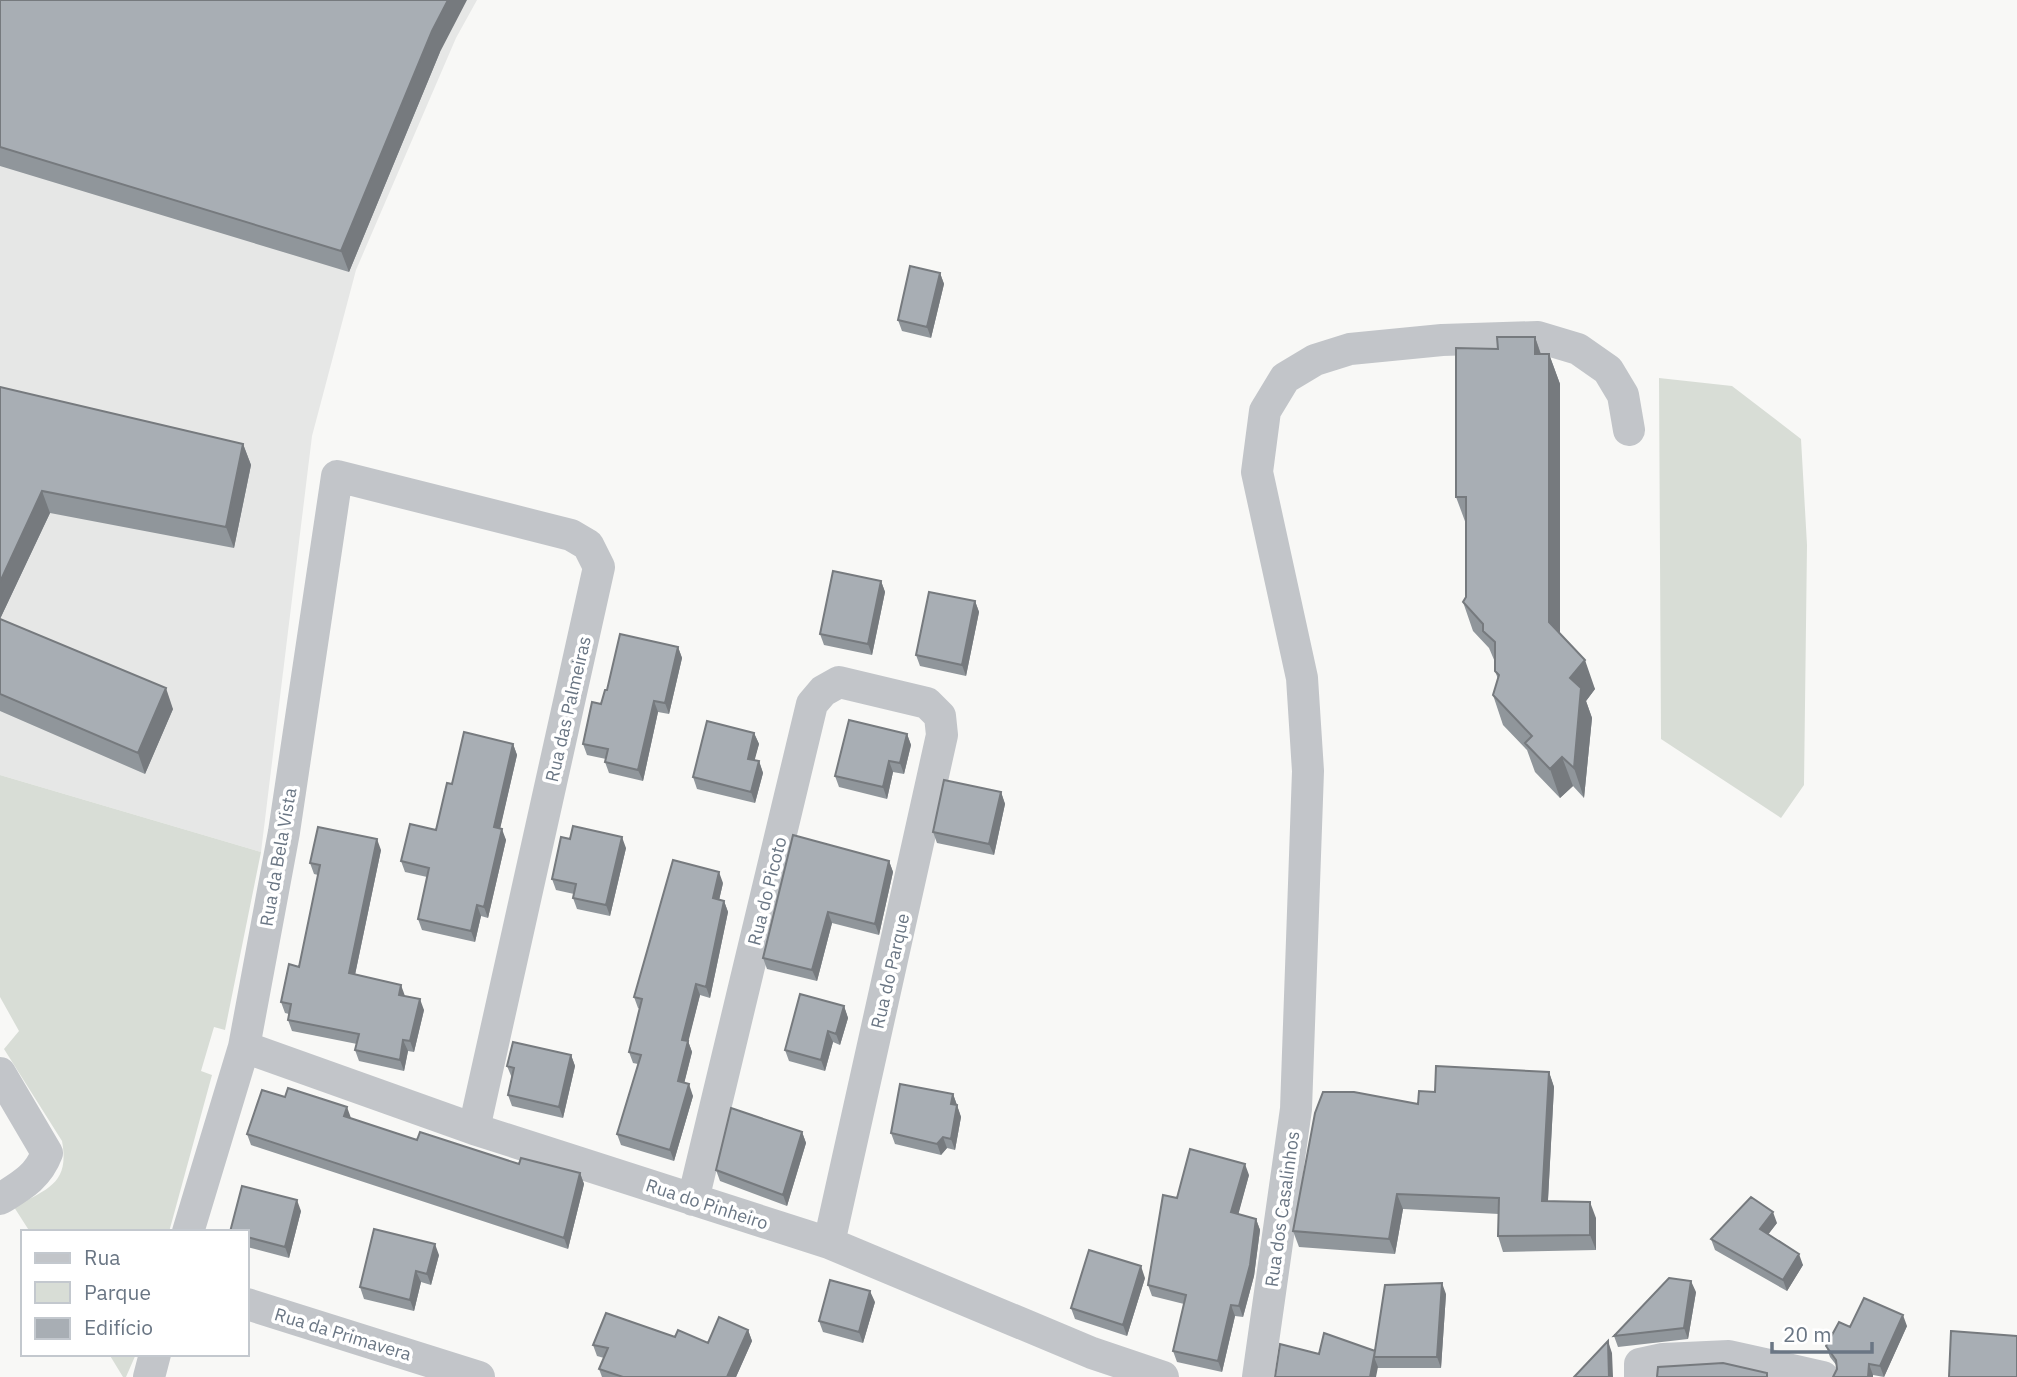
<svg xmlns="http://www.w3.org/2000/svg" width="2017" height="1377" viewBox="0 0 2017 1377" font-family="'IBM Plex Sans',sans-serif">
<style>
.built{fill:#e6e7e6}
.green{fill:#d8ddd6}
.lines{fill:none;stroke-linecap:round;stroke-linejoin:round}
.street{stroke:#c2c5c9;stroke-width:32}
.wall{fill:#90969b}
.shaded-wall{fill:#767a7e}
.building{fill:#a8aeb4;stroke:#767a7e;stroke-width:2}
.labels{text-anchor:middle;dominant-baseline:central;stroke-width:7;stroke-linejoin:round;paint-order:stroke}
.street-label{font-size:18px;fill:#6a7684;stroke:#fff}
</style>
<rect width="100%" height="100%" fill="#f8f8f6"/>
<path class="built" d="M0 0H477L456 38 356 270 312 436 261 852 0 775Z"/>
<path class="green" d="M1659 378 1732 386 1801 439 1807 545 1804 785 1781 818 1661 739Z
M0 775 261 852 225 1030 214 1027 201 1071 212 1075 169 1232H30L14 1207C47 1189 70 1184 62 1141L4 1049 19 1031 0 997Z
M109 1354H136L126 1377H123Z"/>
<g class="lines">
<path class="street" d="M244 1047 474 1129 829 1243 1092 1353 1163 1377
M0 1073 47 1153C38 1177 21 1186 0 1199
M693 1200 812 704 823 691 839 682 927 703 940 716 942 735 829 1243
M188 1232 244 1047 284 832 337 476 571 535 588 545 599 567 474 1129
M247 1304 479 1377
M149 1377 155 1354
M1258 1377 1296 1109 1308 771 1302 678 1257 472 1265 411 1285 378 1315 360 1350 349 1442 340 1538 337 1578 349 1608 370 1623 395 1629 430
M1640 1377V1364L1663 1359 1729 1356 1823 1377"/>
</g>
<path class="wall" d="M0 0 440 52 349 272 0 166Z
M940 273 944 284 931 338 902 331 898 320Z
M1535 337 1541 354H1549L1560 384V633L1595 689 1586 701 1592 718 1584 798 1573 786 1560 798 1535 772 1527 750 1503 725 1493 695 1498 679 1495 671V662L1489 648 1473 631 1463 602 1466 597V524L1456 497 1498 349Z
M0 387 243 444 251 465 234 548 50 513 0 619 173 709 145 774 0 711Z
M881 581 885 592 872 655 824 645 820 634Z
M975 601 979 612 966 676 920 666 916 655Z
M678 647 682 658 669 714 658 712 643 781 609 773 605 762 606 759 587 755 583 744 607 690Z
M754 733 759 744 754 760 759 761 763 773 755 803 697 789 693 777Z
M907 734 911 745 904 774 893 772 887 799 839 787 835 776Z
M513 744 517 755 500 828 506 840 488 918 481 916 475 942 422 930 418 919 427 877 405 872 401 861 436 830 452 784Z
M1001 792 1005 804 994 855 937 843 933 832Z
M570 839 626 848 610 916 577 909 573 898 574 894 556 890 552 879Z
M381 850 355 975 405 996 424 1010 414 1052 408 1051 404 1071 359 1061 355 1050 357 1044 292 1031 288 1020 289 1014 285 1013 281 1002 299 967 318 875 314 874 310 863Z
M889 861 893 872 879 935 832 923 817 981 767 969 763 958Z
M723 883 719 900 724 901 728 912 710 998 700 995 688 1041 692 1052 684 1083 693 1096 674 1161 621 1145 617 1134 638 1064 633 1063 629 1052 640 1009 638 1008 634 997Z
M844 1006 848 1018 840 1045 833 1042 825 1071 789 1061 785 1050Z
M571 1055 575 1066 563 1118 512 1106 508 1095 512 1078 507 1066Z
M1549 1072 1554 1087 1548 1201 1596 1218V1250L1503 1252 1498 1236 1499 1214 1403 1209 1395 1254 1299 1247 1293 1231 1418 1104 1435 1092Z
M953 1094 961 1117 955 1150 947 1148 941 1155 895 1144 891 1133Z
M285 1097 417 1140 519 1164 580 1173 584 1184 568 1249 251 1145 247 1134Z
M802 1132 806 1143 787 1206 720 1181 716 1170Z
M1249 1175 1238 1214 1256 1219 1260 1230 1254 1276 1243 1317 1235 1316 1222 1372 1177 1362 1173 1351 1184 1304 1152 1296 1148 1285 1177 1198Z
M301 1211 289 1258 247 1247V1232Z
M1777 1223 1768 1234 1803 1265 1787 1291 1715 1250 1711 1239Z
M439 1255 431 1285 421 1282 414 1311 364 1299 360 1287Z
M1145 1278 1127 1336 1075 1319 1071 1308Z
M1696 1292 1688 1339 1618 1347 1614 1336Z
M1446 1294 1441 1368H1378L1319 1354 1375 1351Z
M875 1302 863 1343 823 1332 819 1321Z
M1907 1326 1884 1377 1873 1375V1377H1833L1837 1369V1366L1830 1357 1826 1346 1850 1327Z
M748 1330 752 1341 736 1377H602L599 1369 604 1358 597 1356 593 1345 675 1337 708 1343Z"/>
<path class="shaded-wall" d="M448 0H467L440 52 349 272 341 251 432 31Z
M940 273 944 284 931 338 927 327Z
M1535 337 1545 367 1535 354Z
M1549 354 1560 384V651L1549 622Z
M243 444 251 465 234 548 226 527Z
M42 491 50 513 0 619V582Z
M881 581 885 592 872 655 868 644Z
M975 601 979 612 966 676 962 665Z
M678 647 682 658 669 714 665 703Z
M1585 660 1595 689 1586 701 1592 718 1584 798 1574 768 1570 678Z
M166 688 173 709 145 774 138 753Z
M654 701 658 712 643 781 638 770Z
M754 733 759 744 752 770 748 759Z
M907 734 911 745 904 774 900 763Z
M513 744 517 755 498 838 494 827Z
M1562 757 1573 786 1560 798 1550 769Z
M759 761 763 773 755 803 751 792Z
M889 761 893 772 887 799 883 787Z
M1001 792 1005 804 994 855 989 844Z
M502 829 506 840 488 918 484 907Z
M622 837 626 848 610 916 606 905Z
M377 839 381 850 353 984 349 973Z
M889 861 893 872 879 935 875 924Z
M719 872 723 883 717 909 713 898Z
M724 901 728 912 710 998 706 987Z
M477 905 481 916 475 942 471 931Z
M828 912 832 923 817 981 812 970Z
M696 984 700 995 686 1051 682 1040Z
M401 985 405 996 399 995Z
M420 999 424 1010 414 1052 410 1041Z
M844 1006 848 1018 840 1045 836 1034Z
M828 1031 833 1042 825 1071 821 1060Z
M403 1040 408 1051 404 1071 400 1060Z
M688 1041 692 1052 682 1092 678 1081Z
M571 1055 575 1066 563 1118 559 1107Z
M1549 1072 1554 1087 1547 1217 1542 1201Z
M689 1084 693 1096 674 1161 670 1150Z
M953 1094 957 1105 951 1104Z
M957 1105 961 1117 955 1150 951 1139Z
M347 1107 351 1118 344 1116Z
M802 1132 806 1143 787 1206 783 1195Z
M943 1137 947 1148 941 1155 937 1144Z
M1245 1164 1249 1175 1236 1223 1231 1212Z
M580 1173 584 1184 568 1249 564 1238Z
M1397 1194 1403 1209 1395 1254 1389 1239Z
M297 1200 301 1211 289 1258 285 1247Z
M1590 1202 1596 1218V1250L1590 1235Z
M1773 1212 1777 1223 1764 1240 1760 1229Z
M1256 1219 1260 1230 1254 1276 1243 1317 1239 1306Z
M435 1244 439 1255 431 1285 427 1274Z
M1799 1254 1803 1265 1787 1291 1783 1280Z
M1141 1266 1145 1278 1127 1336 1123 1325Z
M416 1271 421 1282 414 1311 410 1300Z
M1691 1281 1696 1292 1688 1339 1684 1328Z
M1442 1283 1446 1294 1441 1368 1437 1357Z
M870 1291 875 1302 863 1343 859 1332Z
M1231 1305 1235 1316 1222 1372 1218 1361Z
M1903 1315 1907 1326 1884 1377 1880 1366Z
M748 1330 752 1341 736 1377H727Z
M1608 1341 1612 1353 1613 1377H1609Z
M1374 1357 1378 1367 1376 1377H1370Z
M1869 1364 1873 1375V1377H1868Z"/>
<path class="building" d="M0 0H448L432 31 341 251 0 147Z
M910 266 940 273 927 327 898 320Z
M1497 337H1535V354H1549V622L1585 660 1570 678 1581 688 1574 768 1562 757 1550 769 1525 743 1532 736 1493 695 1499 675 1495 671V642L1483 631V624L1463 602 1466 597V497H1456V348L1498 349Z
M0 387 243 444 226 527 42 491 0 582Z
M833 571 881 581 868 644 820 634Z
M929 592 975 601 962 665 916 655Z
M0 619 166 688 138 753 0 694Z
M620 634 678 647 665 703 654 701 638 770 605 762 608 749 583 744 592 702 601 704 605 690H607Z
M849 720 907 734 900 763 889 761 883 787 835 776Z
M707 721 754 733 748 759 759 761 751 792 693 777Z
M464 732 513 744 494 827 502 829 484 907 477 905 471 931 418 919 429 868 401 861 410 824 436 830 447 783 452 784Z
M944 780 1001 792 989 844 933 832Z
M573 826 622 837 606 905 573 898 576 884 552 879 561 837 570 839Z
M318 827 377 839 349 973 401 985 399 995 420 999 410 1041 403 1040 400 1060 355 1050 359 1034 288 1020 291 1004 281 1002 289 964 299 967 320 865 310 863Z
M793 835 889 861 875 924 828 912 812 970 763 958Z
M673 860 719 872 713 898 724 901 706 987 696 984 682 1040 688 1041 678 1081 689 1084 670 1150 617 1134 641 1055 629 1052 642 999 634 997Z
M800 994 844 1006 836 1034 828 1031 821 1060 785 1050Z
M513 1042 571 1055 559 1107 508 1095 514 1068 507 1066Z
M1436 1066 1549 1072 1542 1201 1590 1202V1235L1498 1236 1499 1198 1397 1194 1389 1239 1293 1231 1315 1113 1323 1092H1354L1418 1104 1419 1091 1435 1092Z
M900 1084 953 1094 951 1104 957 1105 951 1139 943 1137 937 1144 891 1133Z
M288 1088 347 1107 344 1116 417 1140 420 1132 519 1164 521 1158 580 1173 564 1238 247 1134 262 1090 285 1097Z
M731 1108 802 1132 783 1195 716 1170Z
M1190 1149 1245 1164 1231 1212 1256 1219 1250 1265 1239 1306 1231 1305 1218 1361 1173 1351 1186 1295 1148 1285 1163 1195 1177 1198Z
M242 1186 297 1200 285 1247 247 1237V1232H230Z
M1751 1197 1773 1212 1760 1229 1799 1254 1783 1280 1711 1239Z
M374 1229 435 1244 427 1274 416 1271 410 1300 360 1287Z
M1089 1250 1141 1266 1123 1325 1071 1308Z
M1669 1278 1691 1281 1684 1328 1614 1336Z
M830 1280 870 1291 859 1332 819 1321Z
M1442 1283 1437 1357H1374L1385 1285Z
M1864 1298 1903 1315 1880 1366 1869 1364 1868 1377H1833L1837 1369 1836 1360 1826 1346 1839 1322 1850 1327Z
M606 1313 675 1337 678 1330 708 1343 719 1317 748 1330 727 1377H623L599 1369 608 1348 593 1345Z
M1951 1331 2017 1336V1377H1949Z
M1324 1333 1375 1351 1370 1377H1275L1280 1344 1319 1354Z
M1608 1341 1609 1377H1574Z
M1723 1363 1767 1373V1377H1657L1658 1367Z"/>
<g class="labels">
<g class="street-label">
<text transform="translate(568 709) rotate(-77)">Rua das Palmeiras</text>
<text transform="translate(278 857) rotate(-80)">Rua da Bela Vista</text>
<text transform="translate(767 891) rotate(-76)">Rua do Picoto</text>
<text transform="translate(890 971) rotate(-77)">Rua do Parque</text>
<text transform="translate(707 1204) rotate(18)">Rua do Pinheiro</text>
<text transform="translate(1282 1209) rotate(-82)">Rua dos Casalinhos</text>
<text transform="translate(343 1334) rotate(17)">Rua da Primavera</text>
</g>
</g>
<rect x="21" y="1230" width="228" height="126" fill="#ffffff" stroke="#c3c8ce" stroke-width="2"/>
<rect x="35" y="1253" width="35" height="10" fill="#c2c5c9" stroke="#c3c8ce" stroke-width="2"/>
<text x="84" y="1265" font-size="21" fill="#6a7684">Rua</text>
<rect x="35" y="1282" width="35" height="21" fill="#d8ddd6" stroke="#c3c8ce" stroke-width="2"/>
<text x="84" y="1300" font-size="21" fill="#6a7684">Parque</text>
<rect x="35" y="1318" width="35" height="21" fill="#a8aeb4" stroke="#c3c8ce" stroke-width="2"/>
<text x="84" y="1335" font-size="21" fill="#6a7684">Edifício</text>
<path d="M1772 1342v10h100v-10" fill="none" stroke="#6a7684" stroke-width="3.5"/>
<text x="1783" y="1342" font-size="21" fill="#6a7684" stroke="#ffffff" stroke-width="5" paint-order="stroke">20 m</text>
</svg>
